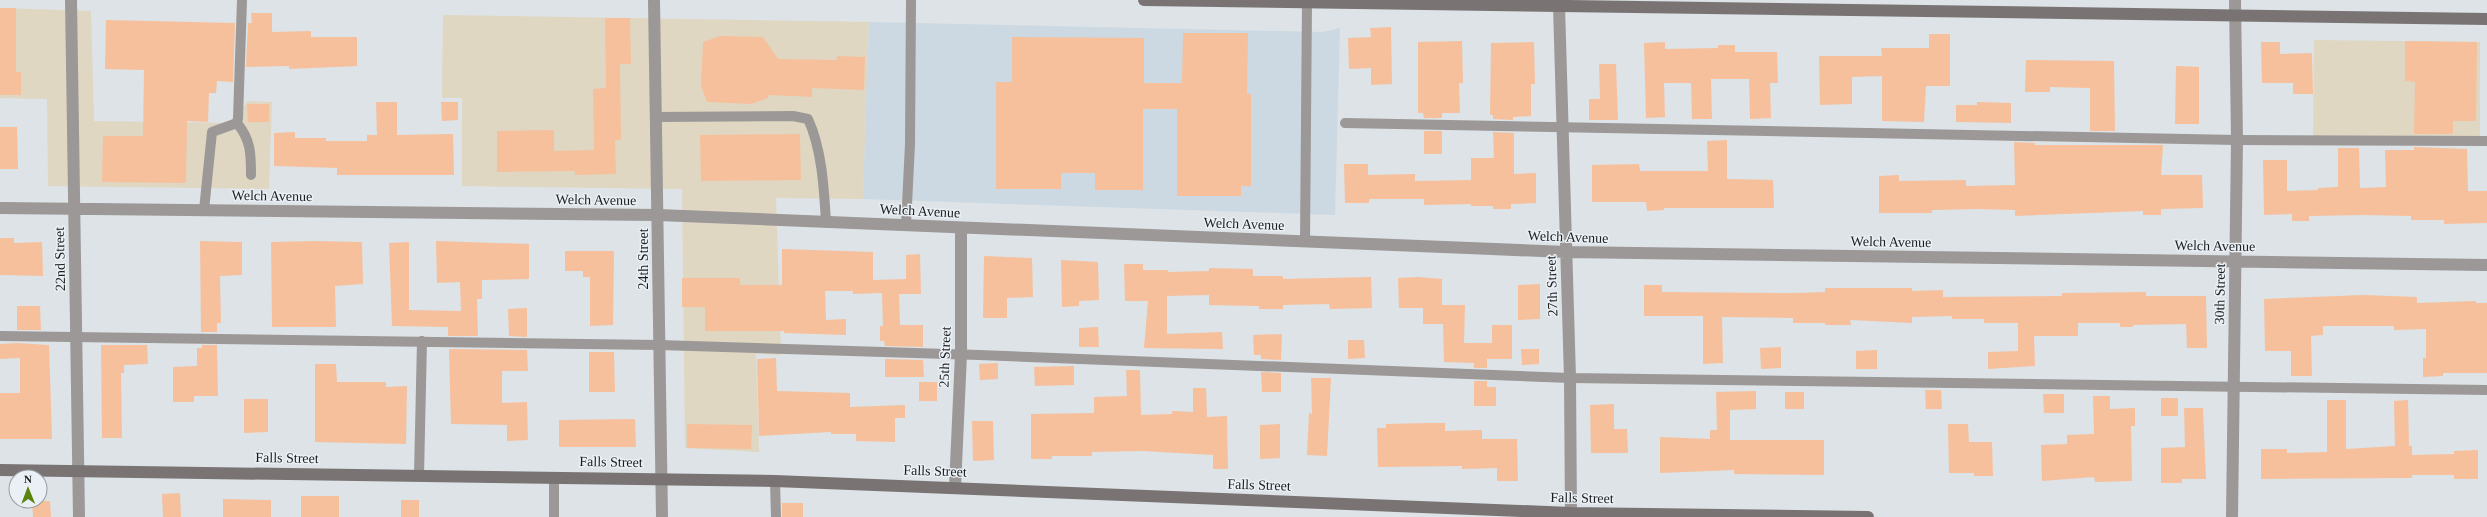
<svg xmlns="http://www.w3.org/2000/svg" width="2487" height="517" viewBox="0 0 2487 517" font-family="Georgia,serif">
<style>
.commercial{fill:#e0d7c2}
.built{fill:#ccd9e2}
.building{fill:#f6c09c}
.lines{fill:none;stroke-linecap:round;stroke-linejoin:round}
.lane{stroke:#9b9897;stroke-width:10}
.street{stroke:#9b9897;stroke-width:12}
.secondary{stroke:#797473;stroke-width:12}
.labels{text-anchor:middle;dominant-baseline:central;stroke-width:3;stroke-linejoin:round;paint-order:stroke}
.street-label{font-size:14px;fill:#1b1d1e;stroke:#eaf0f5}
</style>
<rect width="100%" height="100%" fill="#dde3e7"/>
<path class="commercial" d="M0 8 91 11 94 121 231 123 248 101 272 102 269 189 48 186 47 99 0 98Z
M443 15 869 22 863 199 776 198 781 355 756 354 759 452 685 448 682 189 462 186V98H442Z
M2314 40 2480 42V144L2313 143Z"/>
<path class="built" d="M869 22 1322 32 1340 28 1335 215 863 199Z"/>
<path class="building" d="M0 8H16V72H21V95H0Z
M251 13H272V32L311 31V37H357V66L289 69V66L246 67 248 23H252Z
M605 18H630L631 64H620L621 140H615L616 174 575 175V171L497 172V131L554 130V151L594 150 593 89 606 88Z
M106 20 235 23 233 82 217 81 216 93H209L208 122 187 121 186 183 102 182 103 136H143L144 70 105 69Z
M1391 27 1392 84 1371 85V68L1349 69 1348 38 1371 37 1370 28Z
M1183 33H1248L1247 94H1251V186H1241V196H1177V109H1143V190H1095V173H1061V189H996V82H1012V37L1144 38V83H1182Z
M1929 34H1950V86H1926L1924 122 1882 121V76L1852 77V104L1820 105 1819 56H1882L1881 48H1929Z
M720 36 763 37 778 59 837 60V56L865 57 864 90 812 88V97L769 95 768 98 751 104 707 102 701 86 703 42Z
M1462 41 1463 83H1459L1460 113H1442V118H1424L1423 113H1418V42Z
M2405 41 2477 42 2476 121H2453V134H2414L2415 82 2405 81Z
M1534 42 1535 84H1531V116L1513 117V120L1493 119V115H1490L1491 43Z
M1665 42V49L1718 48V45H1735V52H1777L1778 83H1770L1771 118 1750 119 1749 79H1711L1712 119H1692L1691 83H1664L1665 117 1646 118 1644 43Z
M2261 42H2280V54L2312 53 2313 94H2293V83H2262Z
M2026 60 2114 61 2115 131H2090V88L2050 87V92H2025Z
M1599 64H1616L1618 120H1589V99H1600Z
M2176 66 2199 67V124H2175Z
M376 102H397V135L453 134 454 175H337V168L274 166V133L295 132V138H326V141H367V135H377Z
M441 102H458V120L442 121Z
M1977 102 2011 103V123L1956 122V105H1977Z
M247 104H269V122H248Z
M0 127H17L18 169H0Z
M1424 131H1442V154H1424Z
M1493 132 1514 133V174L1536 173V203L1511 204V209H1493V206H1471V204L1424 205V199H1369V203H1345L1344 164H1368V175L1415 174V181L1471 180V158H1494Z
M800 134 801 180 701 181 700 135Z
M1727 140V179L1773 180 1774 208H1664V210L1647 211 1646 202H1592V165L1639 164 1640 171H1708L1707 141Z
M2014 142 2035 143V145H2163L2161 175H2202L2203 208 2161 209V215H2143V211L2015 216V210L1977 209 1932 210V213H1879V176L1899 175V181L1966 180V186L2015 185Z
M2414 147 2467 149 2468 191H2487V223L2444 224V220H2411V216L2365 215 2309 216V221H2292V214L2264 215 2263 160H2287V191L2318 190V188L2338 187V148H2359L2360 188 2386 187 2385 150H2414Z
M0 238H14V243L42 242 43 276 0 275Z
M200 241 242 242V275L220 276 221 323H217V332H201Z
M315 241 362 242 363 284 335 286 336 327H272L271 242Z
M436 241 529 244V279L482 280V299H477L478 336H448V327L392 326 389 243 409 242V310L461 311 460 282 437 283Z
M782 249 873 252V280L906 279V255L920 254 921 294H899L900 325H923V347L885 346 884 341H880V326H883L882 293 853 294V291H825L826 320 846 319V335L784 333V331H705V307H682V278H740V285H782Z
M565 251H614L613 325 590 326V277H583V271H565Z
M984 256 1032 258 1033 297 1007 298V318H983Z
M1061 260 1098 262 1099 300 1079 301V306L1062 307Z
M1124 264H1143V270H1168V272L1209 271V268L1253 269V276H1283V279L1371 277 1372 308 1330 309 1329 304 1283 305V309H1259V306L1209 305V295L1167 296V334L1222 332 1223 349 1144 348 1148 301H1125Z
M1418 277 1442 279V305H1465L1464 343H1492V325H1512V359H1487V368H1474V363L1444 362 1443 324H1423V308H1399L1398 278Z
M1540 284V319L1518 320V285Z
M1644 285H1662V292L1793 293 1825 292V288H1912V291L1943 290V297L2062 296V293L2146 292V296H2206L2207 348H2187L2186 324 2133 325V327H2120V323H2078V336H2034L2035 366 1988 369V352L2018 351V323H1984V319H1952V316L1912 317V323L1850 320 1851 325H1825V323H1793V318L1722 317 1723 363 1703 364V316H1644Z
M2363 295 2417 297V303L2476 301V303H2487V373H2443V376L2423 377V358H2426V329L2394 330V326H2323V335L2311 336 2312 376H2291V351H2265L2264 299Z
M17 306H40L41 330H17Z
M527 308V337L509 336 508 309Z
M1098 327 1099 347H1079V328Z
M1282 334 1281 360 1261 359V355H1254L1253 335Z
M1348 340H1364L1365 358 1348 359Z
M17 343 49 345 52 439H0V393H20V358L0 359V344Z
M101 345H147L148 364 124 365V373H121L122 438H102Z
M202 345H217L218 396H194V402H173V367L197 366V348H202Z
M1781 347V368L1761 369 1760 348Z
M449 349 527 350 528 371H502V403L527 402 528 440 507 441V425L451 424Z
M1521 349H1539V364L1522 365Z
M1877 350V369H1856V351Z
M589 352H614L615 392H589Z
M776 358 777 391 850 393V407L905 405V418H895V442L856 441V434H831V432L759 436 757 359Z
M885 359 923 360 924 377H885Z
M998 363V379L980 380 979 364Z
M315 364H336L337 382H386V387L407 386 406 444 315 442Z
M1074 366V385L1035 386 1034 367Z
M1126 370H1140L1141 415 1172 414V411L1193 412V388H1206L1207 417 1227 416 1228 469H1213V455L1142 451 1092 452V456H1052V459H1031V414L1094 413V397L1127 396Z
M1261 372 1281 373V392H1262Z
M1311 378H1331L1327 456 1307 455 1309 413 1312 414Z
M1474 381H1487V387H1496V406H1474Z
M919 382H937V401H919Z
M1925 390H1941L1942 409H1926Z
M1756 391V409L1730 410V440H1824V475L1734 474V470L1660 473V437L1710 439V430H1717L1716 392Z
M1785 392H1804V409H1785Z
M2043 394H2064V413H2044Z
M2093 396H2110V409L2135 408V426H2131L2132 481 2095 482 2094 477 2042 481 2041 445 2067 444V435L2094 434Z
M2161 398H2178V416H2161Z
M244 399H268V432L244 433Z
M2327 400H2346V449L2395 446 2394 401 2408 400 2409 446H2412V455L2454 454V451L2478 450V479H2454V475H2412V478L2261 479V449H2287V453L2327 452Z
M1614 404V429H1627L1628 453H1591L1590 405Z
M2184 408H2203L2206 479H2182V483H2161V448L2185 447Z
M635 419 636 447H559V420Z
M972 421H993L994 460 973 461Z
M1427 423H1445V431L1482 430V439H1517L1518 481H1497V468L1462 469V466L1378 467 1377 428H1386V424Z
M687 424 752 425 751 449 687 448Z
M1280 424V458L1260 459V425Z
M1948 424H1968L1969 442H1992L1993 476H1974V473H1949Z
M180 493 181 517H163L162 494Z
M301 496H339V517H301Z
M223 499 271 500V517H223Z
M401 500H419V517H401Z
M32 501H50L51 517H33Z
M782 503H803V517H782Z"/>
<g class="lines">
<path class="lane" d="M656 117 793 116 808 119C822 149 824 189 826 222
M237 123C251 140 251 154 251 175
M1345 123 2237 140 2487 141
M204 210 212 132 237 123 238 118 242 0
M906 225 910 144 911 0
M1305 242 1307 1
M0 336 659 345 979 355 1570 378 2487 390
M419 475 422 341
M554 477V517
M775 481 776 517"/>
<path class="street" d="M71 0 79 517
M654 0 662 517
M1559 6 1570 378 1571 517
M0 208 658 215 1566 252 2487 265
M955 487 961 354V228
M2232 517 2237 140 2235 0"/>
<path class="secondary" d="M1144 0 2487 19
M0 470 775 481 1571 513 1868 517"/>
</g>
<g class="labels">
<g class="street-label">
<text transform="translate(272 196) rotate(1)">Welch Avenue</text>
<text transform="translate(596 200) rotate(1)">Welch Avenue</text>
<text transform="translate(920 211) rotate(3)">Welch Avenue</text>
<text transform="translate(1244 224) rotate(2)">Welch Avenue</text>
<text transform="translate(1568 237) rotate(2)">Welch Avenue</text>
<text transform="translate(1891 242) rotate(1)">Welch Avenue</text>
<text transform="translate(2215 246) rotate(1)">Welch Avenue</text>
<text transform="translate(60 259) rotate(-91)">22nd Street</text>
<text transform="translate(643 259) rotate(-90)">24th Street</text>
<text transform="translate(1552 286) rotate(-92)">27th Street</text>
<text transform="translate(2220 294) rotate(-89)">30th Street</text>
<text transform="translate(945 357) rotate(-88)">25th Street</text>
<text transform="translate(287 458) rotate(1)">Falls Street</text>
<text transform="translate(611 462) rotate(1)">Falls Street</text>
<text transform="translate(935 471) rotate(2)">Falls Street</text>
<text transform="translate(1259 485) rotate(2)">Falls Street</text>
<text transform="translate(1582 498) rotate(1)">Falls Street</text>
</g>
</g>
<g transform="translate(28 489) rotate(359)"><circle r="19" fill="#eaf0f5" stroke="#979c9f"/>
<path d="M0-3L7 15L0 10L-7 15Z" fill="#59840d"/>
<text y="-6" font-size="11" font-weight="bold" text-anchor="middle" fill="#1b1d1e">N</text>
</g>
</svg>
